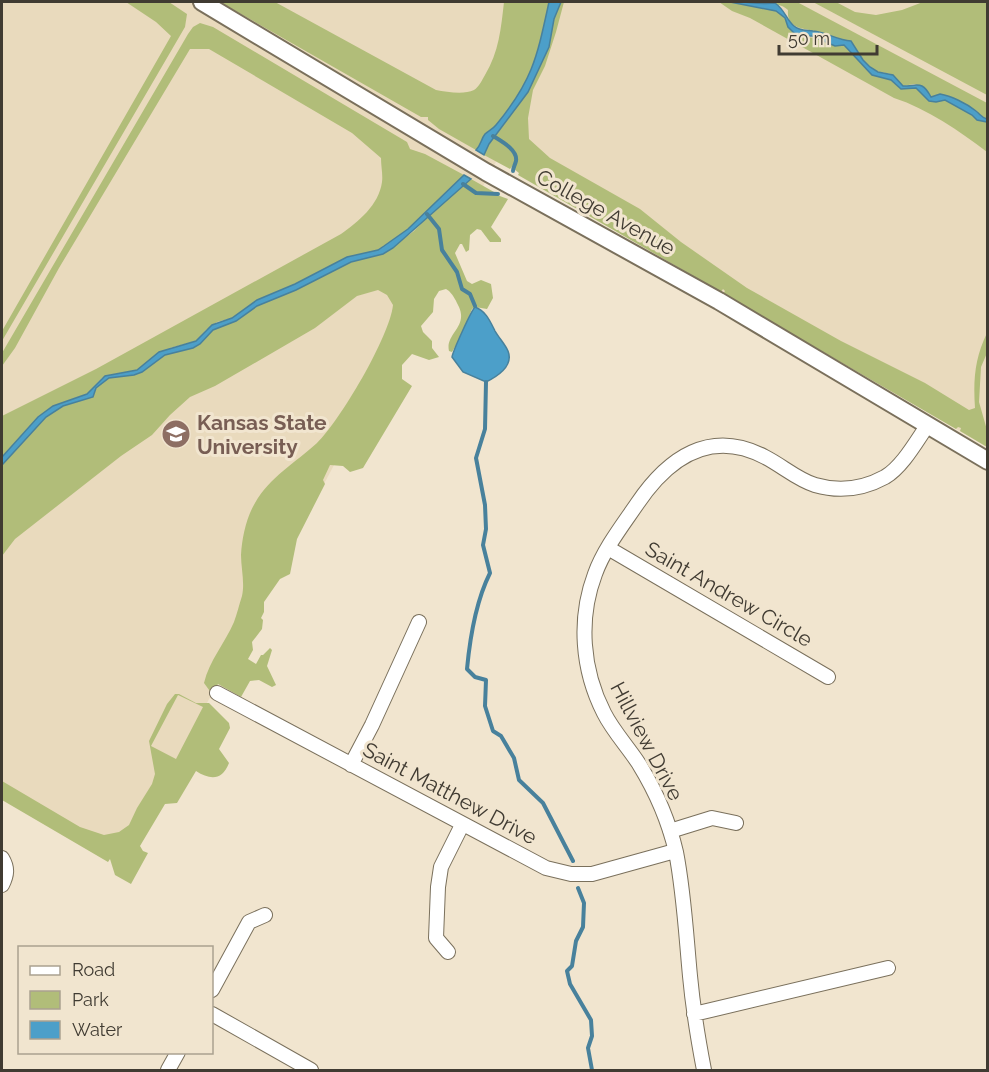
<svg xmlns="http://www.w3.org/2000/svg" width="989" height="1072" viewBox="0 0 989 1072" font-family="Raleway,sans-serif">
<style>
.built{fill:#e9dabd}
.green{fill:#b1bd79;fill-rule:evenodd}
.water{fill:#4c9fc9;stroke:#48819c;stroke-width:1.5}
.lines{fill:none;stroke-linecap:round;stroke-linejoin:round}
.stream{stroke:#48819c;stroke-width:4}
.minor-casing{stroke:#7a705c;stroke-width:16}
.tertiary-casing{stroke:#7a705c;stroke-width:20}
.minor{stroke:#fff;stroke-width:14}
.tertiary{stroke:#fff;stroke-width:16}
.labels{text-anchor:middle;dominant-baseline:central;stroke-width:6;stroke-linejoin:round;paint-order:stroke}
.street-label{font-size:21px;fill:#403b32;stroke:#f1e5cf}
.education-label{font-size:21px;font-weight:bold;fill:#785e54;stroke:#f1e5cf;text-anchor:start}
</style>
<rect width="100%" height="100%" fill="#f1e5cf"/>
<path class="built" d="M2 2H987V447L497 160 122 862 2 791Z"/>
<path class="green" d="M126 2H169L187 14 185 27 2 341V331L171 36 156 22Z
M220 2H275L436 90C447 92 464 95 474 90 479 87 482 80 485 75 499 52 501 28 504 2H549C537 57 533 80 496 125 493 129 488 131 485 134 481 139 481 145 476 150L439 129 428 120V117H421Z
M561 2H564L556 32 545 66 533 90 528 118 529 139 550 158 640 209 681 242 747 288 841 341 925 383 969 410 975 408C973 379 975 358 987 333V353L981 367 979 402 987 430V447L960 431 961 428 958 427 956 429 723 294 725 291 723 289 721 292 518 175 519 173 513 168 517 160 510 169 484 155 489 144 528 92 549 47 554 19Z
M719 2H730L776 11 785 18 788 27 794 33 802 37 818 38 835 46 844 45 872 75 891 80 901 89 916 88 925 97 936 102 945 100 972 115 977 120 987 122V152C959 131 928 109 894 98L750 18 732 11Z
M750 2H797L987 103V119L981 117 977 111 940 94 930 97 924 87 914 84 903 86 891 74 875 71 863 60 851 41C839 40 830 36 818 32 806 28 786 30 788 10 779 1 763 4 750 2Z
M813 2H836L855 12 876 15 902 10 923 2H987V95Z
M200 23 213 27 407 142 410 149 425 154 464 175 408 229 384 246 378 250 347 257 295 284 257 300 232 318 217 322 206 330 196 341 170 348 137 370 109 375 102 378 87 394 53 406 38 417 2 457V416L96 369 341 234C358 222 379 205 382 182 383 175 381 166 381 158L352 133 209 49H190L59 268 15 348 2 366V353L188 34 193 27Z
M471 179 494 192 489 195H497L508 199 491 227 501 239V242H490L481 230 477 229 470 235 469 250 466 252 462 244H460L455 253 467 281 472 284 481 280 491 284 493 298 487 309 475 307 472 309 461 337 452 352 449 351C445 334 468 327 459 307 456 301 454 296 449 291L446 289 439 291 434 299 433 312 421 326 423 332 432 341V348L439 357 429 360 412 354 402 365V379L412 386 363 468 350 472 343 466 330 465 323 480 325 484 297 539 290 574 280 579 264 602V612L261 618 263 620 262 629 252 642 253 650 248 659 256 664 261 655H263L270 648 272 650 267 666 276 685 272 687 259 680 250 681 241 697 218 684 212 694 204 683C209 661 225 643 234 622 237 614 239 605 242 596 245 583 241 568 241 555 242 538 246 518 255 503 269 478 296 462 317 443 340 421 390 336 393 305L387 295 378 290 357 296 315 328 215 386 190 397 170 415 152 435 121 456 15 539 2 556V465L46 417 63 406 93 397 96 388 109 378 134 375 142 372 165 355 193 348 200 344 213 330 236 321 257 306 351 262 383 254 414 231 431 213Z
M175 694H179L196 703H209L229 723 230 728 219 749 229 763C222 781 210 780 196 771L177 803 165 804 140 846 143 851 148 853 131 884 115 875 110 859 108 862 2 800V781L80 827 104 835 119 832 129 825 137 808 152 784 155 774 149 741 167 704ZM178 695 203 707 176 759 151 746Z"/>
<path class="water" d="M549 2H561L554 19 549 47 528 92 489 144 484 155 476 150C481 145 481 139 485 134 488 131 493 129 496 125 533 80 537 57 549 2Z
M730 2C745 1 760 5 775 3 785 10 786 19 794 26 799 31 806 30 813 31 826 32 837 40 851 41L863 60 870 67 878 72 893 75 903 86C918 86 922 80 931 97L940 94C951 96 966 103 976 111 981 115 981 117 987 119V122L977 120 972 115 945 100 936 102 929 101 916 88 901 89 891 80 872 75 844 45 835 46 812 36H799L794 33 788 27 785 18 776 11Z
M464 175 471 179 393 248 383 254 351 262 296 290 257 306 236 321 213 330 200 344 193 348 165 355 142 372 134 375 109 378 96 388 93 397 63 406 46 417 2 465V457L38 417 53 406 87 394 105 376 137 370 159 352 196 341 212 325 232 318 257 300 295 284 347 257 378 250 384 246 408 229Z
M475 307C486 311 490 321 495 331 499 338 505 344 508 351 514 366 496 377 486 382L463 372 452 357C453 351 471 311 475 307Z"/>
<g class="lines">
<path class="stream" d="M493 136C501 141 518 150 516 161 515 165 513 168 513 171
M463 184 476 193 498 194
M427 214 439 229 442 250 457 272 462 289 470 294 475 306
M486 382 485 429 476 458 485 505 486 529 483 545 490 573C476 601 470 637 467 669L475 677 486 680 485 706 493 731 501 736 514 758 519 780 543 803 573 861
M578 888 584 903 583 927 576 941 572 966 567 971 570 984 591 1020 592 1036 588 1048 592 1070"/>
<g class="minor-casing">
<path id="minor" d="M608 548 828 677
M217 693 546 868 571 874H592L675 851
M351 765 372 725 419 622
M670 831 712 818 736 823
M2 858C8 868 7 875 2 885
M448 952 436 938 438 887 441 867 462 825
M212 990 249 922 265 915
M212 1014 311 1070
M694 1014 888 968
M168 1070 178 1052
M704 1070C698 1039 693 1008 690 976 686 934 684 893 676 852 669 822 655 790 639 764 628 747 613 731 604 713 582 670 578 619 595 574 604 549 622 526 637 504 668 458 710 428 765 457 781 465 798 480 815 485 839 492 863 489 885 477 902 467 916 442 927 426"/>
</g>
<g class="tertiary-casing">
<path id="tertiary" d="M202 2 486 172 719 301 988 461"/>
</g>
<use href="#minor" class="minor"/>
<use href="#tertiary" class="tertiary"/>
</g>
<defs>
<g id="university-disc" transform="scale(1.5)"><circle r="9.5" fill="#8d6e63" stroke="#f1e5cf"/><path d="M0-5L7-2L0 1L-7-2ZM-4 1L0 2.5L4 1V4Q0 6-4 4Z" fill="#fff"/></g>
</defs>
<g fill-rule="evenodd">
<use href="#university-disc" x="176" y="434"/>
</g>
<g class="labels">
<g class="street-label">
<text transform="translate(606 212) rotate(29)">College Avenue</text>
<text transform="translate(729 594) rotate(30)">Saint Andrew Circle</text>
<text transform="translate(647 741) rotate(62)">Hillview Drive</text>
<text transform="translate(450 793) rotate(28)">Saint Matthew Drive</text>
</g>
<g class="education-label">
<text x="197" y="422">Kansas State<tspan x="197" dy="24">University</tspan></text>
</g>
</g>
<rect width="989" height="1072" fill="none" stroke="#403b32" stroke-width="6"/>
<rect x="18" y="946" width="195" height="108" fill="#f1e5cf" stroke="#aaa190" stroke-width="1.5"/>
<rect x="30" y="966" width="30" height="9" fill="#ffffff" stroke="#aaa190" stroke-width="1.5"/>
<text x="72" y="976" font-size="18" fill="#403b32">Road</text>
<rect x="30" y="991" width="30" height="18" fill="#b1bd79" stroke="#aaa190" stroke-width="1.5"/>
<text x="72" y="1006" font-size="18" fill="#403b32">Park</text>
<rect x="30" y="1021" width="30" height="18" fill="#4c9fc9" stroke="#aaa190" stroke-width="1.5"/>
<text x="72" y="1036" font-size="18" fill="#403b32">Water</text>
<path d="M779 45v9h98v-9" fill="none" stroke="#403b32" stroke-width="3"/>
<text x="788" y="45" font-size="18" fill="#403b32" stroke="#f1e5cf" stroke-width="4.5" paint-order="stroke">50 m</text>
</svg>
